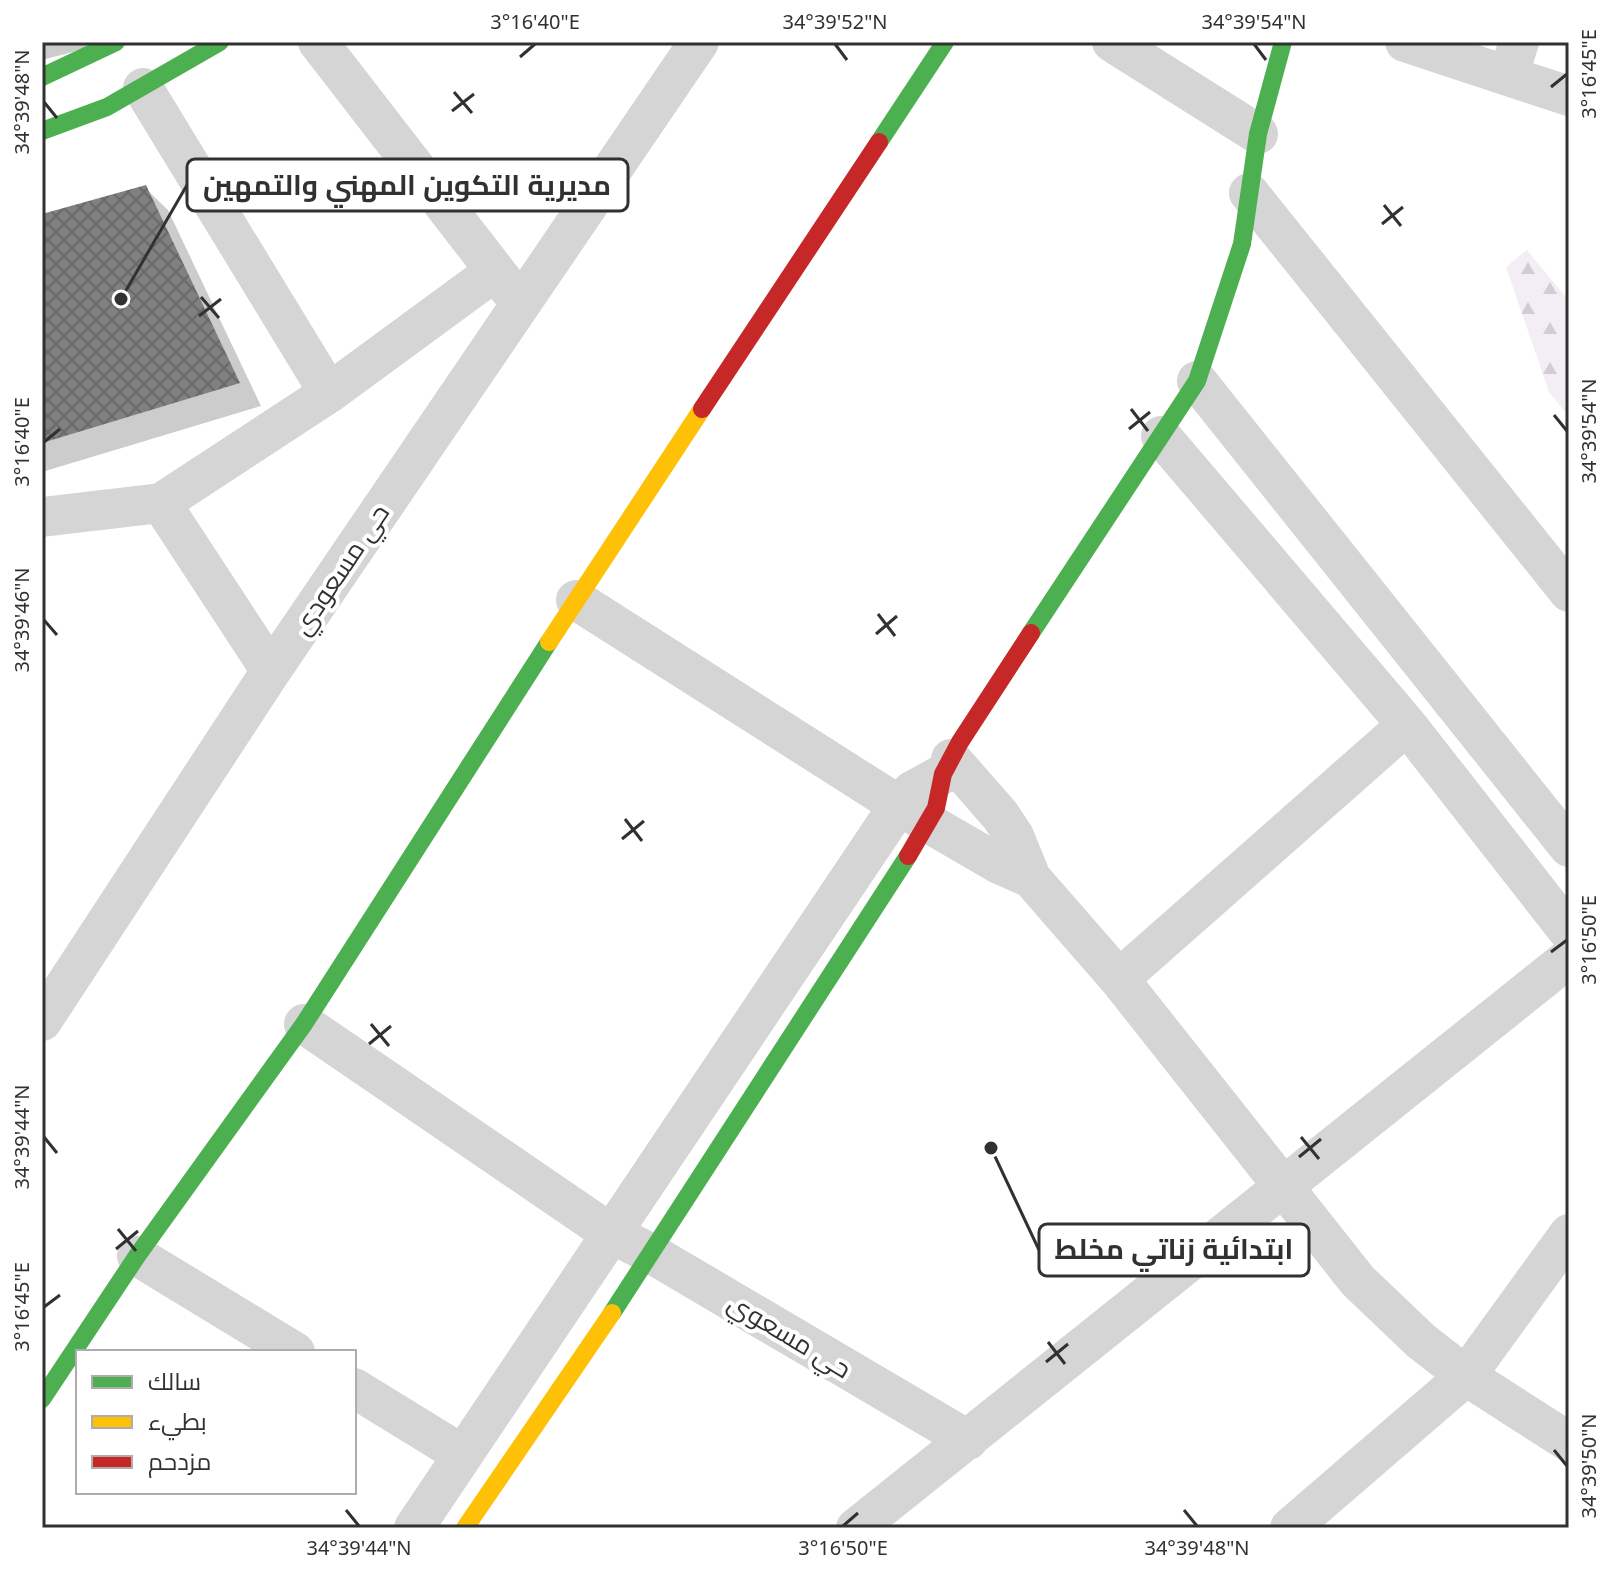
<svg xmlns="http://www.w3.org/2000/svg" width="1611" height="1570" viewBox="0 0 1611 1570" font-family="'Noto Sans',Cairo,sans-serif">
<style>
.forest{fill:url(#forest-firs)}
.shadow{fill:#0003}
.building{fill:url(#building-cross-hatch)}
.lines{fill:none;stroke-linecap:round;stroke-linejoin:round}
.street{stroke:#d5d5d5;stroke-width:40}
.fast{stroke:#4caf50;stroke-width:18}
.slow{stroke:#ffc107;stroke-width:18}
.jam{stroke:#c62828;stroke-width:18}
.ticks{fill:none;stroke:#313131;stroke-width:3}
.labels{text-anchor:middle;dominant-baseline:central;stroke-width:8;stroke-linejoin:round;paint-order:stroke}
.street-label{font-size:26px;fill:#313131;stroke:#fff}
.leader{fill:none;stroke:#313131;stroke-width:3}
.callout-dot{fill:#313131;stroke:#fff;stroke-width:3}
.callout{fill:#fff;stroke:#313131;stroke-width:3}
.callout-label{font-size:28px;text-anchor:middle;font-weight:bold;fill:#313131}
.neatline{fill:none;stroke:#313131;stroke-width:3}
.ticks-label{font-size:20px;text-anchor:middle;fill:#313131}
</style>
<defs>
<pattern id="forest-firs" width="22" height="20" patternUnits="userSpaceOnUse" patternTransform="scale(2)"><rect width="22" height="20" fill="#f3eef5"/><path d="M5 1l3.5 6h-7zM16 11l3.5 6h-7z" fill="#d1cdd2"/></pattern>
<pattern id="building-cross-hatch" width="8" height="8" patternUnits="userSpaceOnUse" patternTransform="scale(2)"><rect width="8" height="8" fill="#808080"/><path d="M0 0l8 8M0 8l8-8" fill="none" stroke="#696969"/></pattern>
</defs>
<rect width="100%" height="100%" fill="#fff"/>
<path class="forest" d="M1527 250 1569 301V417L1549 392 1506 267Z"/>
<path class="shadow" d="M42 42H111L42 60Z
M145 188 168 210 261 406 42 472V216Z"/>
<path class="building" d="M146 185 240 383 42 443V214Z"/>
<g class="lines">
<path class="street" d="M318 42 510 290
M1112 42 1258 134
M1405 42 1569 96
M1508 76 1519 42
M143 88 329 393
M1249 193 1569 592
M1197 381 1569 847
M1161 436 1407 725 1569 932
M161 503 271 671
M42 517 161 503 329 393 494 272
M576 600 911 813 999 864 1031 878
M951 759 1000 815 1014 836 1031 878 1119 979 1358 1281 1421 1341 1466 1376 1569 1442
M1119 979 1407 725
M42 1021 271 671 699 42
M304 1024 610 1233 652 1254 968 1440
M137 1256 295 1352
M354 1388 463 1455
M414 1528 899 805 912 791 943 774
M856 1528 1569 958
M1290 1528 1466 1376 1569 1234"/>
<path class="fast" d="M42 77 116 42
M42 131 107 107 220 42
M879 142 945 42
M1031 633 1197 381 1242 244 1258 134 1283 42
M612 1313 908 856
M42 1399 137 1256 304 1024 549 642"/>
<path class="slow" d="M549 642 702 409
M465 1528 612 1313"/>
<path class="jam" d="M702 409 879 142
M908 856 936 808 943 774 960 742 1031 633"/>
</g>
<path class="ticks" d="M835 44 847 60M1254 44 1266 60M520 57 535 44M1551 87 1567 74M454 92 472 113M44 102 57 118M452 111 474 94M1384 205 1401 226M1382 224 1403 207M201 297 219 318M199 316 221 299M1131 409 1148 431M1554 415 1567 431M1129 429 1150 412M44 442 60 429M878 614 895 636M44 620 57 635M876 634 897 616M625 819 642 841M622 839 644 821M1551 952 1567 940M371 1024 389 1046M369 1044 391 1026M44 1137 57 1153M1301 1137 1319 1159M1299 1157 1321 1139M118 1229 136 1251M116 1249 138 1231M44 1307 60 1295M1048 1342 1065 1364M1046 1362 1068 1344M1554 1450 1567 1466M346 1510 359 1526M1184 1510 1197 1526M843 1526 858 1513"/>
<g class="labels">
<g class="street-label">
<text transform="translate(340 569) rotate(-56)">حي مسعودي</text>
<text transform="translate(790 1335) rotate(31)">حي مسعوي</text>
</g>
</g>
<path class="leader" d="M121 299L187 185M991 1148L1039 1250"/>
<g class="callout-dot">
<circle cx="121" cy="299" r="8"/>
<circle cx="991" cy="1148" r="8"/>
</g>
<g class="callout">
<rect x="187" y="159" width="441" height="52" rx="8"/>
<rect x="1039" y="1224" width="270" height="52" rx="8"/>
</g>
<g class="callout-label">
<text x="407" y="195">مديرية التكوين المهني والتمهين</text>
<text x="1174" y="1259">ابتدائية زناتي مخلط</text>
</g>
<rect width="1611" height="1570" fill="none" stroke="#ffffff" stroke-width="88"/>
<rect x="76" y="1350" width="280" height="144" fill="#ffffff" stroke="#adadad" stroke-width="2"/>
<rect x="92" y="1376" width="40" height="12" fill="#4caf50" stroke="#adadad" stroke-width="2"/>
<text x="148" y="1390" font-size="24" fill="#313131">سالك</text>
<rect x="92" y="1416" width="40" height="12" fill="#ffc107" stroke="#adadad" stroke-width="2"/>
<text x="148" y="1430" font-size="24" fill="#313131">بطيء</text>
<rect x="92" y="1456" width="40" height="12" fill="#c62828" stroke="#adadad" stroke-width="2"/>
<text x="148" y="1470" font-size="24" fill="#313131">مزدحم</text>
<rect x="44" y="44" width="1523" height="1482" class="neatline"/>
<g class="ticks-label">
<text x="535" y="29">3°16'40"E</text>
<text x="835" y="29">34°39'52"N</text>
<text x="1254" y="29">34°39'54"N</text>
<text transform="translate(1589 74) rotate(-90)" y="7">3°16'45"E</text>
<text transform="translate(22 102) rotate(-90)" y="7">34°39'48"N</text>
<text transform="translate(1589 431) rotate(-90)" y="7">34°39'54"N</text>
<text transform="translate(22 442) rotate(-90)" y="7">3°16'40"E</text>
<text transform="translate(22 620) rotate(-90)" y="7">34°39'46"N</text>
<text transform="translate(1589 940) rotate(-90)" y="7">3°16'50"E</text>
<text transform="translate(22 1137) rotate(-90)" y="7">34°39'44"N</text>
<text transform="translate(22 1307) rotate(-90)" y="7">3°16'45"E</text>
<text transform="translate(1589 1466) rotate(-90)" y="7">34°39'50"N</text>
<text x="359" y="1555">34°39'44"N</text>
<text x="843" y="1555">3°16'50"E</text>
<text x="1197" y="1555">34°39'48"N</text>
</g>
</svg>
